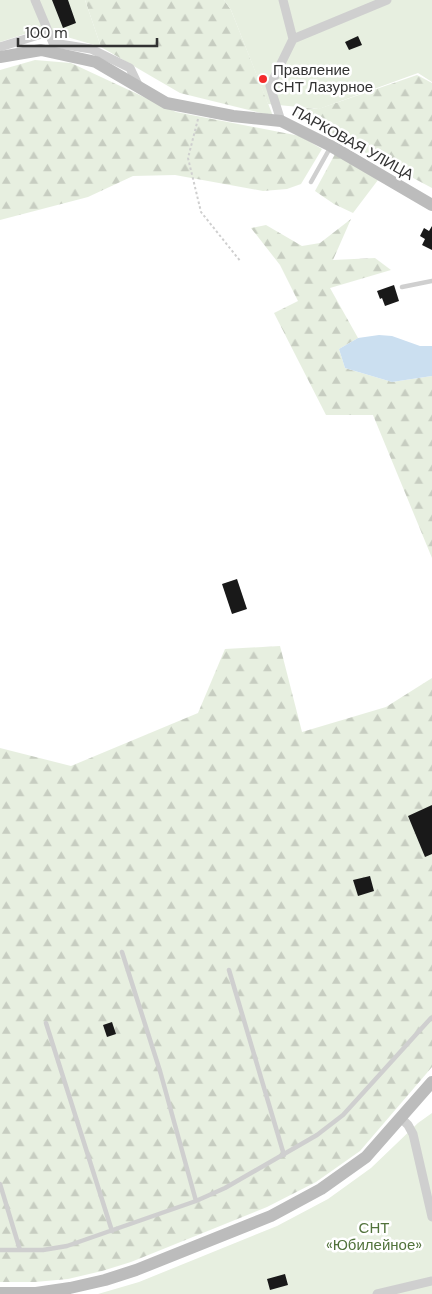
<svg xmlns="http://www.w3.org/2000/svg" width="432" height="1294" viewBox="0 0 432 1294" font-family="'DM Sans',sans-serif">
<style>
.forest{fill:url(#forest-firs)}
.garden{fill:#e7efe0}
.water{fill:#cbdff0}
.building{fill:#191919}
.lines{fill:none;stroke-linecap:round;stroke-linejoin:round}
.path{stroke:#cfcfcf;stroke-width:2;stroke-dasharray:2.5 2.5;stroke-linecap:butt}
.lane{stroke:#cfcfcf;stroke-width:4.5}
.street{stroke:#cfcfcf;stroke-width:9}
.secondary{stroke:#bcbcbc;stroke-width:12}
.poi-dot{fill:#f32b2b;stroke:#fff;stroke-width:2}
.labels{text-anchor:middle;dominant-baseline:central;stroke-width:5;stroke-linejoin:round;paint-order:stroke}
.poi-label{font-size:15px;fill:#323232;stroke:#fff;text-anchor:start}
.street-label{font-size:15px;fill:#323232;stroke:#fff}
.park-label{font-size:15px;fill:#51723b;stroke:#fff}
</style>
<defs>
<pattern id="forest-firs" width="22" height="20" patternUnits="userSpaceOnUse" patternTransform="scale(1.25)"><rect width="22" height="20" fill="#e7efe0"/><path d="M5 1l3.5 6h-7zM16 11l3.5 6h-7z" fill="#c7cdc1"/></pattern>
</defs>
<rect width="100%" height="100%" fill="#fff"/>
<path class="forest" d="M85 0H224L231 10 273 116 180 93 101 47Z
M35 60 71 63 176 112 300 136 322 149 301 184 287 189 263 191 175 175 133 176 88 197 0 220V70Z
M417 75 432 83V188L291 113 297 107 318 109Z
M335 154 378 180 353 213 334 204 315 191Z
M351 219 333 260 375 258 391 270 330 288 358 338 339 349 345 368 392 382 432 376V558L373 415H326L274 313 298 301 280 265 251 228 266 225 302 246 320 243Z
M280 646 302 732 386 707 432 678V1067L360 1151 316 1182 267 1207 131 1262 102 1271 68 1279 35 1282H0V748L71 766 198 713 225 649Z"/>
<path class="garden" d="M0 0H85L101 47 40 29 0 42Z
M224 0H432V82L418 73 319 109 268 104 231 10Z
M432 1113V1294H98L139 1282 277 1226 328 1199 371 1168 418 1123Z"/>
<path class="water" d="M379 335 392 336 420 346H432V376L392 382 345 368 339 349 358 338Z"/>
<path class="building" d="M52 0H68L76 23 63 28Z
M358 36 362 45 349 50 345 42Z
M432 226V250L422 245 425 239 420 236 424 228 429 231Z
M394 285 399 301 385 306 382 298 380 299 377 291Z
M237 579 247 609 232 614 222 584Z
M432 805V854L425 857 408 816Z
M370 876 374 891 358 896 353 880Z
M112 1022 116 1034 107 1037 103 1025Z
M285 1274 288 1285 270 1290 267 1279Z"/>
<g class="lines">
<path class="path" d="M198 119 188 158 201 212 241 262"/>
<path class="lane" d="M311 182 330 148
M402 287 432 281
M122 952 160 1071 196 1201
M229 970 284 1155
M46 1023 112 1231
M0 1184 20 1250
M0 1250H43L67 1246 196 1201 225 1188 317 1135 343 1115 431 1018"/>
<path class="street" d="M35 0 53 43 91 49 130 68 139 87
M293 39 387 0
M0 47 48 32
M281 121 270 86 293 39 283 0
M401 1118 408 1125 413 1134 432 1217
M377 1294 432 1281"/>
<path class="secondary" d="M0 57 41 50 96 62 166 103 233 116 281 121 331 146 432 205
M0 1293H36L70 1288 105 1280 136 1270 271 1216 321 1189 366 1157 432 1082"/>
</g>
<circle class="poi-dot" cx="263" cy="79" r="5"/>
<g class="labels">
<g class="poi-label">
<text x="273" y="70">Правление<tspan x="273" dy="17">СНТ Лазурное</tspan></text>
</g>
<g class="street-label">
<text transform="translate(353 143) rotate(29)">ПАРКОВАЯ УЛИЦА</text>
</g>
<g class="park-label">
<text x="374" y="1228">СНТ<tspan x="374" dy="17">«Юбилейное»</tspan></text>
</g>
</g>
<path d="M18 38v8h139v-8" fill="none" stroke="#323232" stroke-width="2.5"/>
<text x="25" y="38" font-size="15" fill="#323232" stroke="#ffffff" stroke-width="4" paint-order="stroke">100 m</text>
</svg>
